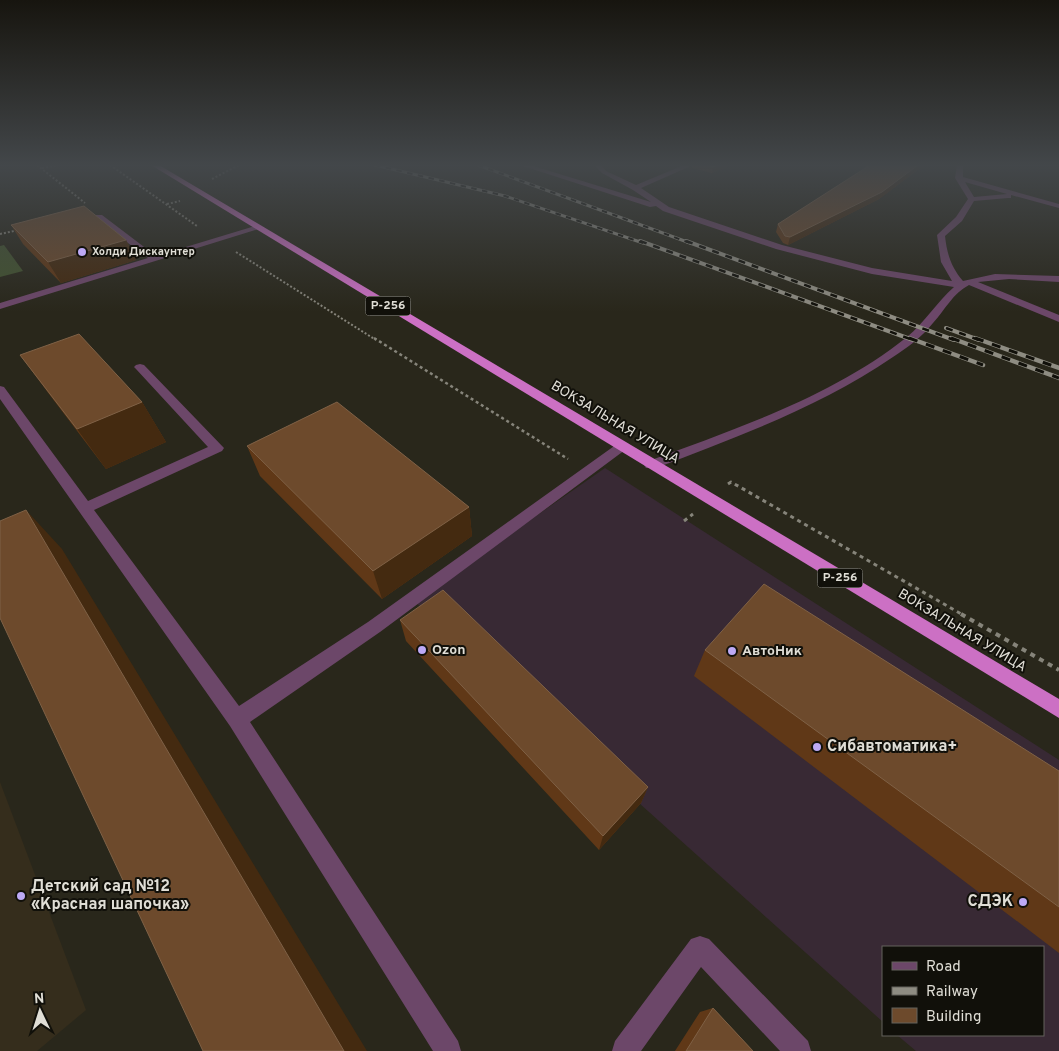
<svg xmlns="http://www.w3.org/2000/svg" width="1059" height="1051" viewBox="0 0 1059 1051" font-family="Overpass,sans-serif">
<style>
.commercial{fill:#382934}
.education{fill:#352d1c}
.green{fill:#42522f}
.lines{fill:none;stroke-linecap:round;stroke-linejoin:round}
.path-far3{stroke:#86847a;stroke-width:2;stroke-dasharray:2 2;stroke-linecap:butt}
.path-far2{stroke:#86847a;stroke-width:2.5;stroke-dasharray:3 3;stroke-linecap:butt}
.path-far1{stroke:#86847a;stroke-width:3;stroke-dasharray:4 4;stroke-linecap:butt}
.path{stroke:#86847a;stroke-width:4;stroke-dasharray:5 5;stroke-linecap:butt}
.minor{fill:#6c4769;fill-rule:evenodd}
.highway{fill:#cc70c4;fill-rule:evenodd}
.rail-far2-casing{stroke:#8e8c82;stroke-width:3}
.rail-far1-casing{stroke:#8e8c82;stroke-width:4}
.rail-casing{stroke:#8e8c82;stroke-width:4.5}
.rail-far2{stroke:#11100a;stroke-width:2;stroke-dasharray:5.5;stroke-linecap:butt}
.rail-far1{stroke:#11100a;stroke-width:2.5;stroke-dasharray:7;stroke-linecap:butt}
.rail{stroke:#11100a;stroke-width:3;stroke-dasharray:9;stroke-linecap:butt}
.wall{fill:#603817}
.shaded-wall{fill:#442a10}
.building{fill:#6d4a2c;stroke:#7f6146}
.poi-dot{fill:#bda9f5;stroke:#11100a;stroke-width:2}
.labels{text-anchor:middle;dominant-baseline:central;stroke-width:4;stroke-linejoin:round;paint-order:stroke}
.far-poi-label{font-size:11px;font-weight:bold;fill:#e0ded6;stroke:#11100a;text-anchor:start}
.shield{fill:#11100a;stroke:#a2a099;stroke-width:1}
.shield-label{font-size:12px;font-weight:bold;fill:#e0ded6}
.street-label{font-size:14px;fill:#e0ded6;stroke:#11100a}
.poi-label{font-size:14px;font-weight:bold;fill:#e0ded6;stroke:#11100a;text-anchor:start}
.near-poi-label{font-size:16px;font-weight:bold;fill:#e0ded6;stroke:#11100a;text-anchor:start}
</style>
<rect width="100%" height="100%" fill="#29271b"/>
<path class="commercial" d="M605 468 1059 760V1051H916L897 1035H1043V947H883V1022L414 601Z"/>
<path class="education" d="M0 782 86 1010 37 1051H0Z"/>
<path class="green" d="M4 245 23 271 0 277V246Z"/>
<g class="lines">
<path class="path-far3" d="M37 165 85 203
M110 165 197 226
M42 168 59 165
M212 179 239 165
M167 204 180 201
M0 234 19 230
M236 252 376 340"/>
<path class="path-far2" d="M374 338 568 459"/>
<path class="path-far1" d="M728 484 731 482 963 615
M684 521 693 514"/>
<path class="path" d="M961 614 1059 670"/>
<path class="minor" d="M520 165H530L651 202 633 190 602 173 594 165H601L606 171 636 185 684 165H693L641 188 669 207 782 245 872 268 952 281 941 262 937 235 956 217 968 199 955 178 957 165H965L963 167V177L1059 204V208L1011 195V198H1008L974 201 962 221 945 236C947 254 951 267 963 281L995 274 1059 276V282L1009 279 978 282 1059 315V322L969 285C953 293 945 310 933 323 922 337 907 348 893 357 820 407 737 437 656 468H646L644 465 646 462C735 429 832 397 907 337 925 322 937 302 954 287L872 274 776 249 663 211 656 206 650 207ZM965 182 1007 194 974 197Z
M96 215H102L156 256 255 226 262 228 0 309V303L148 258 96 219Z
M140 364 144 365 224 448 222 451 94 510 239 706 368 622 617 444H627L629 447 380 632 250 722 458 1041 461 1051H433L230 726 0 399V386L4 387 88 501 208 447 136 369 134 367 136 365Z
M700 936 709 939 808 1041 811 1051H780L701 967 641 1051H612L615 1041 691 939Z"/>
<path class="highway" d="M151 165H159L1059 699V718Z"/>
<g class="rail-far2-casing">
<path id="rail-far2" d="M375 165 505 196 643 243
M478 165 690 243"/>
</g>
<g class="rail-far1-casing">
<path id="rail-far1" d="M640 241 913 340
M686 241 954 340
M946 328 979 340"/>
</g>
<g class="rail-casing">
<path id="rail" d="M909 338 983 365
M951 338 1059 378
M975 338 1059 368"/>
</g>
<use href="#rail-far2" class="rail-far2"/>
<use href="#rail-far1" class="rail-far1"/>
<use href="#rail" class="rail"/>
</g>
<path class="wall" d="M692 165H730L712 173 692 168Z
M870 165H924L879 199 788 245 783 243 776 232 778 224Z
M11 225 126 240 136 260 61 283 23 244Z
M20 355 142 402 166 442 106 469 49 394Z
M247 446 469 507 472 536 382 599 260 476Z
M400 620 648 787 641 803 599 850 406 641Z
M705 650 1059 771V953L694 676Z
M713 1008 753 1051H675L700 1012Z"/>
<path class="shaded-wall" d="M718 165H730L712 173 713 167Z
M918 165H924L879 199 788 245 790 237Z
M126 240 136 260 61 283 48 262Z
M142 402 166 442 106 469 77 429Z
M469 507 472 536 382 599 373 571Z
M26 510 62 549 367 1051H344Z
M648 787 641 803 599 850 603 836Z"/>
<path class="building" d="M705 165H718L713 167Z
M870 165H918L882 192 790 237 785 236 778 224Z
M84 206 126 240 48 262 11 225Z
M79 334 142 402 77 429 20 355Z
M337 402 469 507 373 571 247 446Z
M26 510 344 1051H203L0 618V521Z
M764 584 1059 771V907L705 650Z
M443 590 648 787 603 836 400 620Z
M713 1008 753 1051H686Z"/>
<linearGradient id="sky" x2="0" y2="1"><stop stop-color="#17150f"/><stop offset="0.53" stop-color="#43474a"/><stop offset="1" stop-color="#43474a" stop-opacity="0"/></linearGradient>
<rect width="1059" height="312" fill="url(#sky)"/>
<g class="poi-dot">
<circle cx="82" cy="252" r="5"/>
<circle cx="422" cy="650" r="5"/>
<circle cx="732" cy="651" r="5"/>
<circle cx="817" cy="747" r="5"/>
<circle cx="21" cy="896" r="5"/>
<circle cx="1023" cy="902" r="5"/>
</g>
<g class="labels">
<g class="far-poi-label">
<text x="92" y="252">Холди Дискаунтер</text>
</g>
<g class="shield">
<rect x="365.5" y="296.5" width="45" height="19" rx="4"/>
<rect x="817.5" y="568.5" width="45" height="19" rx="4"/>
</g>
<g class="shield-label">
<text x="388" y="306">Р-256</text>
<text x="840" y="578">Р-256</text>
</g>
<g class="street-label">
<text transform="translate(615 423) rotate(31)">ВОКЗАЛЬНАЯ УЛИЦА</text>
<text transform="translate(962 631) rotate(31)">ВОКЗАЛЬНАЯ УЛИЦА</text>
</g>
<g class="poi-label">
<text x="432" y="650">Ozon</text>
<text x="742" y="651">АвтоНик</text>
</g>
<g class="near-poi-label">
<text x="827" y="747">Сибавтоматика+</text>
<text x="31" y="887">Детский сад №12<tspan x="31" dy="18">«Красная шапочка»</tspan></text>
<text x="1013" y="902" text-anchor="end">СДЭК</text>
</g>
</g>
<rect x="882" y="946" width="162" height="90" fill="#11100a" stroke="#64625c"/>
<rect x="892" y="962" width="25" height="8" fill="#6c4769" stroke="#64625c"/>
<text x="926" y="971" font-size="15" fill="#e0ded6">Road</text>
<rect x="892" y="987" width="25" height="8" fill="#8e8c82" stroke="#64625c"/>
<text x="926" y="996" font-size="15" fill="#e0ded6">Railway</text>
<rect x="892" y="1008" width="25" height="15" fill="#6d4a2c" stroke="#64625c"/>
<text x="926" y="1021" font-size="15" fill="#e0ded6">Building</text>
<g transform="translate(40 1011) rotate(356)" stroke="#11100a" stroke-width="4" paint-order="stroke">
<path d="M0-4L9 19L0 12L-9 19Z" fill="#e0ded6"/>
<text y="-8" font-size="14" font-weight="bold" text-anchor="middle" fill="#e0ded6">N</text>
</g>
</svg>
